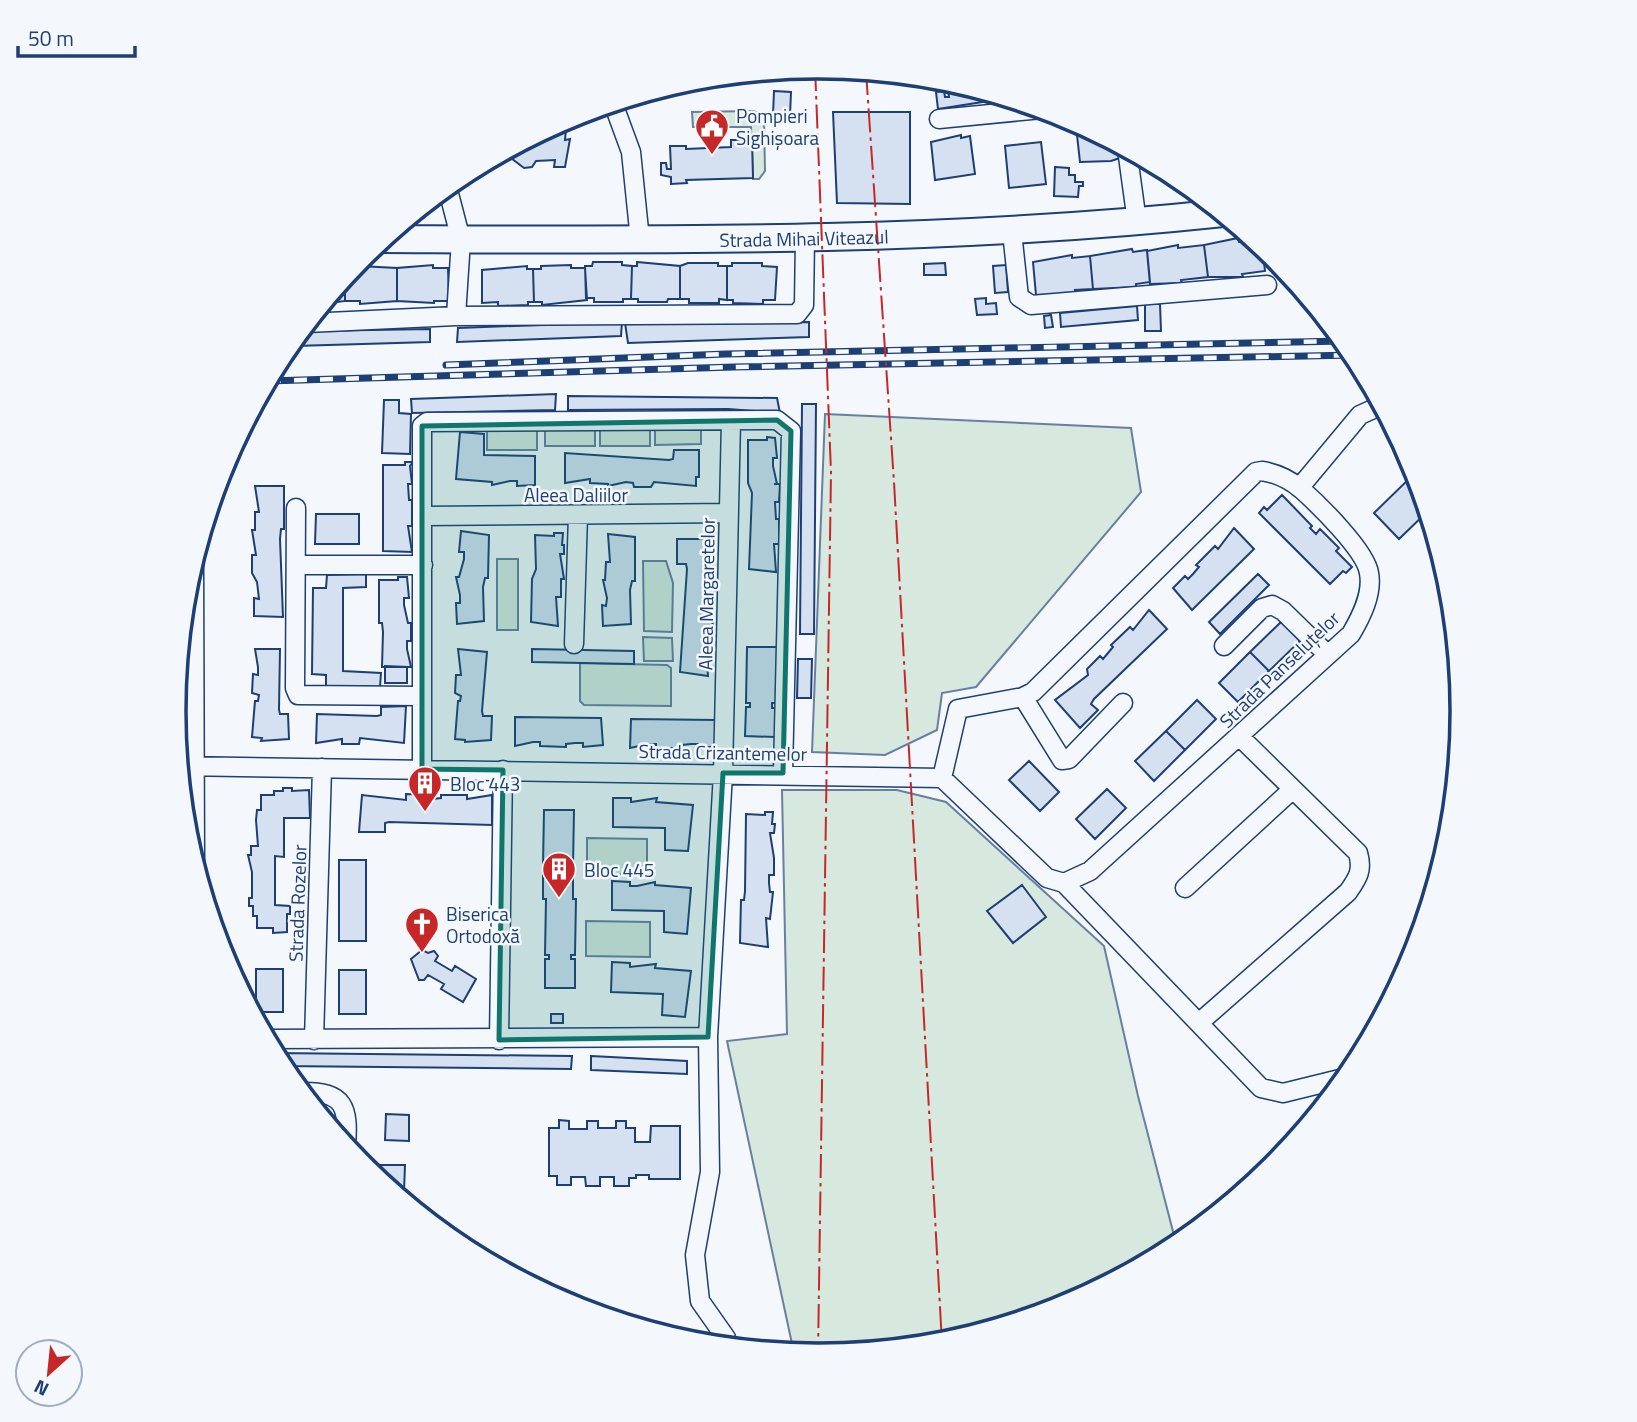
<svg xmlns="http://www.w3.org/2000/svg" width="1637" height="1422" viewBox="0 0 1637 1422" font-family="'Titillium Web',sans-serif">
<style>
.green{fill:#d7e8df;stroke:#687fa3;stroke-width:2}
.building{fill:#d5e0f0;stroke:#1d3f73;stroke-width:2}
.lines{fill:none;stroke-linecap:round;stroke-linejoin:round}
.minor-casing{stroke:#1d3f73;stroke-width:21}
.highway-casing{stroke:#1d3f73;stroke-width:30}
.path{stroke:#5e769c;stroke-width:2.5;stroke-dasharray:5 3.5;stroke-linecap:butt}
.minor{stroke:#f4f7fb;stroke-width:18}
.highway{stroke:#f4f7fb;stroke-width:26}
.rail-casing{stroke:#1d3f73;stroke-width:7}
.rail{stroke:#f4f7fb;stroke-width:4.5;stroke-dasharray:13;stroke-linecap:butt}
.power{stroke:#c62828;stroke-width:2;stroke-dasharray:24 5 3.5 5;stroke-linecap:butt}
.marked{fill:#0f766e;fill-opacity:0.2;stroke:#0f766e;stroke-width:5;stroke-linejoin:round}
.labels{text-anchor:middle;dominant-baseline:central;stroke-width:5;stroke-linejoin:round;paint-order:stroke}
.poi-label{font-size:19px;fill:#1d3f73;stroke:#f4f7fb;text-anchor:start}
.street-label{font-size:19px;fill:#1d3f73;stroke:#f4f7fb}
.rim{fill:none;stroke:#1d3f73;stroke-width:3.5}
</style>
<rect width="100%" height="100%" fill="#f4f7fb"/>
<path class="green" d="M753 111 762 114 764 120 765 171 759 179H753L751 127H693L692 112Z
M825 414 1131 428 1141 492 976 687 942 693 937 730 885 755 812 752Z
M701 426V444L655 445V427Z
M545 427H595V446H545Z
M600 427H650V446H600Z
M487 428H537V450H487Z
M497 559H518V630H497Z
M643 561H666L673 583 672 632 644 631Z
M643 637 672 638 673 661H644Z
M580 663 667 665 671 668V706L584 705 580 701Z
M782 790H897L946 802 1104 946 1138 1096 1177 1247 1065 1307 944 1343 818 1355 794 1353 727 1041 787 1034Z
M587 838 647 839V874H587Z
M586 921 650 922V957L586 956Z"/>
<path class="building" d="M953 81 954 88 940 90 939 82Z
M972 87 1008 98 938 109 936 92 944 91 945 97H949L948 90Z
M774 91 791 92 790 116 773 115Z
M833 112H910V204L837 203Z
M1083 125 1118 144 1120 158 1111 161 1080 162 1076 126Z
M553 129H566L565 140 570 139 565 167H554L555 160 536 161 532 167 524 168 503 152 536 135H553Z
M961 135V138L970 136 975 174 935 180 931 142Z
M731 140H752L753 178 686 180 687 183 671 184V177L661 175V163H666L667 169H671L670 146H686V149L731 147Z
M1041 142 1046 184 1009 188 1005 146Z
M1055 167 1069 168V175H1075V182H1083V186H1079L1078 197 1054 196Z
M1238 238 1239 242 1255 240 1262 245 1265 271 1242 274 1243 277H1208L1204 245Z
M1178 245V248L1204 245 1208 277 1181 280 1182 283 1150 284 1147 251Z
M1132 249 1133 252 1147 250 1150 282 1136 284V287L1093 289 1090 256Z
M1072 255V258L1090 256 1093 289 1075 290 1076 294 1036 295 1033 262Z
M593 262H622V265L632 266 631 299H623V302H594V298H586L585 266H592Z
M637 262 680 266V299H668L667 302H638V299H631L632 266H637Z
M688 263H718V266H727V300L719 299V303H689V299H680V266Z
M732 263H762V266L777 267 775 300H763V304L733 303V300H727V266H732Z
M945 263 946 275H924V264Z
M433 265V268H448L449 301H434V303L397 301V268Z
M571 265V268H585L587 300 542 305V302H534L533 269H541V266Z
M1006 265 1008 292 995 293 993 266Z
M359 266 397 268V301L360 304V301H345V277Z
M527 266V269H533L534 302H528V305L498 306V302L482 303V270Z
M345 277V301L323 304Z
M986 298V304L996 303 997 314 977 315 975 299Z
M1145 304H1160L1161 331H1145Z
M1137 306 1138 320 1061 327 1060 313Z
M1051 315 1053 327 1045 328 1044 316Z
M622 322 621 336 457 342 458 328Z
M809 322V337L628 343 625 323Z
M430 329V342L295 346 296 349 285 350 299 334 311 331Z
M556 394 555 410 412 413 411 399Z
M568 396 777 398 780 413 728 409 568 410Z
M384 400H399V413L411 414 410 454 382 453Z
M802 404H816L814 634H800Z
M460 432 484 434V455L535 456V485L517 486V481H510L492 485V482L456 479Z
M767 437 775 438 777 458H773V466L777 484H774H780L779 502H775L776 519H779V544H774L776 572 749 569 752 493 748 483V440H767Z
M674 450H699V477H696V486L654 482 651 487H634L633 483 626 482 608 486V484L590 483V479L565 483V453L669 460 673 459Z
M405 462H413L410 466 412 484H408L409 500H412V526H408L412 552 383 551V465H405Z
M1416 472 1428 511 1399 539 1374 513Z
M255 486H284V529H281L280 539 283 617 254 616V598L259 599 257 582 252 573V555H256L252 530H255V512H259Z
M1282 495 1312 526 1310 528 1316 534 1320 529 1339 548 1336 551 1352 567 1346 573 1343 571 1330 584 1259 513 1264 507 1267 510Z
M316 514H359V544H315Z
M1234 528 1254 549 1192 610 1173 588 1185 576 1188 579 1193 574 1199 567 1196 565 1215 546 1218 549Z
M461 531 489 535 488 578H485L483 587 484 621 457 624 456 603H460V595L456 577H459L464 559V552H459Z
M554 533H563L562 545H564V554H560L564 579H561V597H556L558 626 531 622 532 579 536 569 535 535 554 536Z
M608 534 635 537V581H632L630 590 631 624 603 626 602 605 606 606 607 598 603 580H605L606 562H610Z
M677 539H705V542H714L710 586 715 587 714 604H710V612L714 630H711L710 648H706L708 676 680 672 687 569 686 564H677Z
M366 574V587L343 588V671L381 673 380 687 326 686V675L312 674 313 588H326L327 575Z
M1258 574 1269 585 1220 634 1209 622Z
M398 577H407L409 598H404V605L408 623H411V641H407V649L411 667H382L383 632 382 623H379V580H398Z
M1149 610 1167 629 1094 699 1091 704 1098 710 1080 728 1055 700 1088 675 1087 669 1100 656 1103 659 1113 647 1111 645 1130 627 1133 630Z
M1281 622 1300 641 1269 671 1250 652Z
M747 647H777L776 703H772V708H776L775 737 745 736 746 707H750V703H746Z
M255 649H280L279 710 280 714H288L289 739 261 741 262 738 252 737 255 701H258L259 695 252 693 253 674 258 675V667Z
M458 649 487 652 482 711 483 716H492L491 740 465 742V740L455 739 458 701H460L461 696 455 693 456 675H461Z
M532 649 634 651V664L532 662Z
M1250 652 1269 671 1238 702 1219 683Z
M798 659H812L811 698H797Z
M385 666 407 667V683H385Z
M1197 700 1216 719 1185 750 1166 731Z
M406 706 404 743 360 738 359 744H342V739L316 743 317 714 377 716 381 715V707Z
M515 717 601 718 603 745 583 747V743H575L566 744V747L540 746V742H533L515 746Z
M631 719 716 720V746L698 749V744H691L682 745V748H656V744H648L630 748Z
M1166 731 1185 750 1154 781 1135 761Z
M1029 761 1059 792 1040 811 1009 780Z
M283 788H292V791L309 790 310 818H284V857L275 856V905L290 906V914H287V932L273 933V928H257V916H253V906H249V898H252V872L248 855H251V846H258L256 820 257 810H261V795H274V791H283Z
M1107 789 1126 808 1095 839 1076 819Z
M406 794 424 795V799H432L441 798V795H467V799L492 795V825L389 822 385 823V832H359L362 795 406 800Z
M613 798H631V802L657 798 656 802 693 805 688 851 665 850V828L613 827Z
M544 810H574L573 866H569V870L573 871V899H576L575 955H571V959H575V988H545V959H549V955H545L546 899H543V870H547V866H543Z
M765 812H773L772 824H775L774 833H770L774 858V875H769V883L770 892H773L770 919 766 918 768 947 740 943 741 900H744L745 891 746 814 765 815Z
M339 860H366V941H339Z
M612 881 630 882V886H637L655 882V885L691 888 687 934 664 932V911L612 910Z
M1022 885 1046 917 1013 943 987 911Z
M422 950 428 953 434 951 438 956 435 961 452 971 455 966 476 979 463 1002 441 989 444 984 428 975 424 980H419L411 959Z
M612 962 630 963V967L656 964 655 968 691 971 685 1017 662 1015 663 994 611 992Z
M256 969H283V1012H256Z
M339 970H366V1014H339Z
M551 1014H563V1023H551Z
M274 1053 572 1056 571 1069 281 1066Z
M591 1056 687 1061V1074L591 1070Z
M386 1114 409 1115V1141L385 1140Z
M559 1120 569 1121V1129H587V1121H598V1128H616V1121H626V1128H635V1142H650L651 1126H680V1179H649V1175H636V1178H629V1186H614V1177H600V1186H586L585 1177H571V1185H557V1176H549V1128H559Z
M381 1165H405L404 1191H392L381 1181Z"/>
<g class="lines">
<g class="minor-casing">
<path id="minor" d="M613 103 631 152 640 240
M939 119 1042 109
M1127 149 1137 222
M1012 232 1019 297 1031 305 1267 285
M456 316 797 314 804 305 805 238
M307 323 456 316 461 240 447 186
M1262 471C1275 473 1290 480 1301 489 1318 504 1366 551 1369 573 1373 594 1361 617 1351 634L1090 871 1064 883 1047 878 942 778 958 709 1023 697 1033 692 1256 472Z
M1300 487 1360 415 1382 405
M296 508 295 688 298 695 422 696
M423 516 728 513
M194 559 195 864
M297 565H423
M574 644 578 515
M1224 646 1262 608 1272 605 1283 611 1328 655
M1023 697 1062 760 1069 759 1123 703
M179 766 942 778
M422 769V426L427 422 777 420 791 431 783 773
M1064 883 1261 1088 1283 1093 1348 1077
M1185 888 1293 789
M1200 1022 1348 892C1358 878 1363 870 1358 853L1239 736
M266 1039 708 1037
M314 1040 322 768
M499 1040 503 770
M301 1092C345 1091 349 1107 346 1147
M727 1346 726 1338 700 1301 695 1255 710 1172 708 1037 723 773 731 421"/>
</g>
<g class="highway-casing">
<g id="highway">
<path id="s1" d="M382 239C663 240 943 243 1223 213"/>
</g>
</g>
<path class="path" d="M1276 257 1277 271"/>
<use href="#minor" class="minor"/>
<use href="#highway" class="highway"/>
<g class="rail-casing">
<path id="rail" d="M446 365 726 354 1345 341
M268 381 734 367 1355 355"/>
</g>
<use href="#rail" class="rail"/>
<path class="power" d="M815 67 831 472 818 1355
M866 71 894 482 942 1343"/>
</g>
<path class="marked" d="M777 420 791 431 783 773H723L708 1037 499 1040 503 770 422 769V426Z"/>
<defs>
<g id="civic-pin" transform="scale(1.75)"><path d="M0 17L-7.5 6A9.5 9.5 0 1 1 7.5 6Z" fill="#c62828" stroke="#f4f7fb"/><path d="M-.6-6.5H3V-4.5H.6V-3L4-1V1h2V6H-6V1h2V-1L-.6-3ZM-1.2 2.5V6h2.4V2.5Z" fill="#fff"/></g>
<g id="building-pin" transform="scale(1.75)"><path d="M0 17L-7.5 6A9.5 9.5 0 1 1 7.5 6Z" fill="#c62828" stroke="#f4f7fb"/><path d="M-4-6H4V6H1V3H-1V6H-4ZM-2.5-4.3h1.7v1.8h-1.7ZM.8-4.3h1.7v1.8H.8ZM-2.5-1h1.7V.8h-1.7ZM.8-1h1.7V.8H.8Z" fill="#fff"/></g>
<g id="church-pin" transform="scale(1.75)"><path d="M0 17L-7.5 6A9.5 9.5 0 1 1 7.5 6Z" fill="#c62828" stroke="#f4f7fb"/><path d="M-1.2-6h2.4v3.5h3.3v2.4h-3.3V6h-2.4V-.1h-3.3v-2.4h3.3Z" fill="#fff"/></g>
</defs>
<g fill-rule="evenodd">
<use href="#civic-pin" x="712" y="126"/>
<use href="#building-pin" x="425" y="783"/>
<use href="#building-pin" x="559" y="869"/>
<use href="#church-pin" x="422" y="924"/>
</g>
<g class="labels">
<g class="poi-label">
<text x="736" y="115">Pompieri<tspan x="736" dy="22">Sighișoara</tspan></text>
<text x="450" y="783">Bloc 443</text>
<text x="584" y="869">Bloc 445</text>
<text x="446" y="913">Biserica<tspan x="446" dy="22">Ortodoxă</tspan></text>
</g>
<g class="street-label">
<text stroke="none"><textPath href="#s1" startOffset="422">Strada Mihai Viteazul</textPath></text>
<text x="576" y="494">Aleea Daliilor</text>
<text transform="translate(706 594) rotate(-89)">Aleea Margaretelor</text>
<text transform="translate(1279 669) rotate(-44)">Strada Panseluțelor</text>
<text transform="translate(723 752) rotate(1)">Strada Crizantemelor</text>
<text transform="translate(297 903) rotate(-88)">Strada Rozelor</text>
</g>
</g>
<path d="M0 0H1637V1422H0ZM186 711a632 632 0 1 1 1264 0a632 632 0 1 1-1264 0Z" fill="#f4f7fb" fill-rule="evenodd"/>
<path class="rim" d="M186 711a632 632 0 1 1 1264 0a632 632 0 1 1-1264 0Z"/>
<g transform="translate(49 1373) rotate(207)"><circle r="33" fill="#f4f7fb" stroke="#9eadc5" stroke-width="2"/>
<path d="M0-5L12 26L0 18L-12 26Z" fill="#c62828"/>
<text y="-10" font-size="19" font-weight="bold" text-anchor="middle" fill="#1d3f73">N</text>
</g>
<path d="M18 46v10h117v-10" fill="none" stroke="#1d3f73" stroke-width="3.5"/>
<text x="28" y="46" font-size="21" fill="#1d3f73" stroke="#f4f7fb" stroke-width="5" paint-order="stroke">50 m</text>
</svg>
